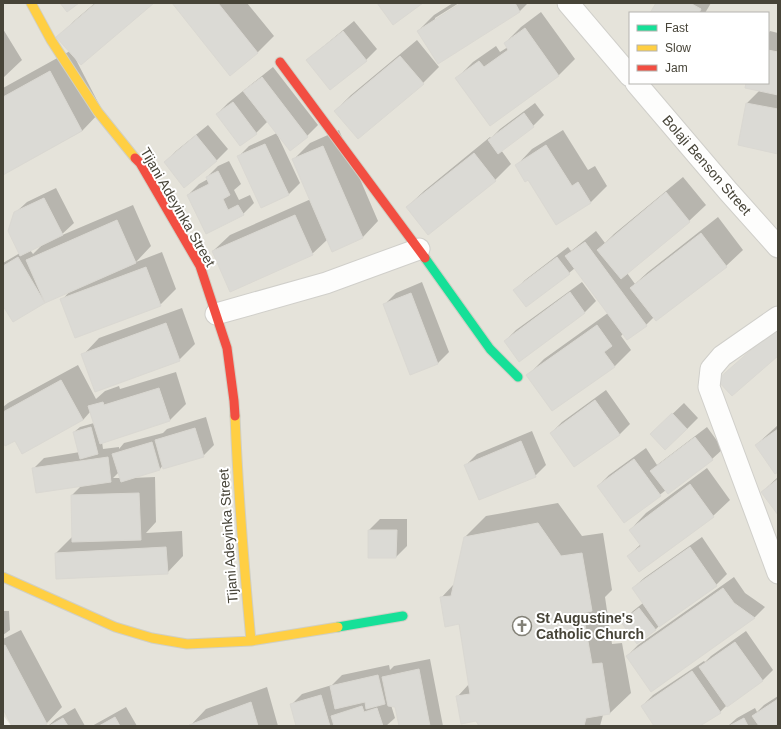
<svg xmlns="http://www.w3.org/2000/svg" width="781" height="729" viewBox="0 0 781 729" font-family="Arial,sans-serif">
<style>
.residential{fill:#e5e3da;fill-rule:evenodd}
.shadow{fill:#0003;fill-rule:evenodd}
.building{fill:#dbdad5;stroke:#dad8d2}
.lines{fill:none;stroke-linecap:round;stroke-linejoin:round}
.street-casing{stroke:#d0cfca;stroke-width:23}
.fast-casing{stroke:#d0cfc4;stroke-width:11}
.slow-casing{stroke:#d0cfc4;stroke-width:11}
.jam-casing{stroke:#d0cfc4;stroke-width:11}
.street{stroke:#fdfdfc;stroke-width:21}
.fast{stroke:#16e098;stroke-width:9}
.slow{stroke:#ffcf43;stroke-width:9}
.jam{stroke:#f24e42;stroke-width:9}
.labels{text-anchor:middle;dominant-baseline:central;stroke-width:4;stroke-linejoin:round;paint-order:stroke}
.street-label{font-size:14px;fill:#474438;stroke:#fff}
.poi-label{font-size:14px;font-weight:bold;fill:#474438;stroke:#fff;text-anchor:start}
</style>
<rect width="100%" height="100%" fill="#f2f1ec"/>
<path class="residential" d="M3 3H778V726H11L3 715ZM630 13H768V83H630Z"/>
<path class="shadow" d="M95 3H153L74 56 102 110 82 131 3 174V88L70 51 58 37 74 21Z
M173 3H247L274 36 258 52 230 74Z
M453 3H459L435 18V21L463 3H528L520 11 438 63 418 31 434 15Z
M657 3H711L705 13H651Z
M541 12 575 59 559 75 490 125 456 79 473 62 496 46 500 52 508 47 505 43 521 27Z
M354 21 377 49 366 60 308 61 319 50Z
M3 29 22 60 3 78Z
M770 31 778 33V153L739 144 747 103 760 90 747 83H768V34Z
M417 40 439 67 423 83 335 111 351 95Z
M273 67 318 125 307 136 290 150 277 134 300 183 289 194 262 207 238 157 249 146 277 133 268 121 256 133 241 145 217 114 228 103Z
M535 103 544 115 533 126 501 150 511 164 495 180 407 207 424 191 490 137 491 138 500 129Z
M208 125 228 149 217 160 185 186 165 162 176 151Z
M339 130 378 221 362 238 328 239 312 254 213 251 230 235 311 199 294 159 310 143Z
M563 130 588 170 595 166 607 186 591 202 556 224 528 179 516 166 532 149Z
M229 161 241 184 234 190 239 200 250 195 254 203 243 214 207 233 188 195 199 184 208 179 207 177 218 166Z
M683 177 706 205 689 221 627 273 635 284 648 272 718 217 743 250 726 266 656 320 654 317 646 325 623 334 621 336 631 350 615 366 552 410 528 375 544 359 608 313 575 268 569 273 514 291 525 280 568 247 571 251 596 231 605 243 614 234Z
M56 188 74 223 60 236 133 205 151 246 136 262 162 252 176 289 160 305 62 300 70 291 45 302 3 304V263L20 253 15 213 27 202ZM44 243 33 254 30 250Z
M422 282 449 352 438 363 411 373 385 304 396 293Z
M582 282 596 301 585 312 519 361 505 341 516 330Z
M182 308 195 344 179 360 83 355 99 338Z
M778 326V355L732 395 719 380Z
M78 365 96 399 105 391 119 386 120 389 176 372 186 404 170 420 102 442 103 449 119 447V449L124 443 163 433 167 429 206 417 214 445 203 456 163 465 160 469 132 478 155 477 156 522 146 533 182 531 183 556 167 573 56 553 73 536 72 495 82 485 33 469 44 458 80 452 74 432 80 427 94 423 90 412 83 420 15 439 3 440V407L8 403ZM119 472 121 478H113Z
M606 390 630 424 619 435 551 433 562 422Z
M684 403 698 418 687 429 663 423Z
M778 425V471L756 445Z
M707 427 723 449 712 459 666 490 624 522 598 486 609 475 646 448 657 465Z
M532 431 546 465 535 476 466 465 477 454Z
M707 468 730 500 713 516 640 571 628 556 641 544 630 530 646 513Z
M778 477V514L762 492Z
M558 503 582 536 603 533 612 590 605 597 612 644 622 643 631 693 610 713 603 715 600 726H480L458 696 469 684 459 623 441 598 454 584 465 537 486 516Z
M380 519H407V546L396 557 369 530Z
M702 537 727 574 716 585 660 625 655 630 622 622 633 611 643 603 633 588 644 578Z
M734 577 745 593 765 607 754 618 627 656 638 645Z
M3 611H9L10 630 3 635Z
M21 630 62 707 46 724 41 726H13L3 707V639Z
M746 631 773 670 762 681 727 705 720 712 698 726H655L642 706 653 695 704 661 705 662 711 656Z
M430 659 443 726H400L396 706 391 705 395 718 386 726H297L291 705 302 694 332 685 342 675 389 665 390 670 394 666Z
M267 687 278 726H190L206 709Z
M778 696V726H728L737 718 755 708 757 712 764 705Z
M126 707 137 726H92Z
M75 708 85 726H48L56 719Z"/>
<path class="building" d="M60 3H79L67 12Z
M96 3H154L81 65 56 37Z
M172 3H218L258 53 230 76Z
M377 3H423L393 25Z
M461 3H515L520 12 438 64 417 31Z
M656 3H690L701 9 699 13H650Z
M525 28 559 76 490 126 455 78 479 61 484 67 508 50 504 43Z
M343 31 367 61 330 90 306 60Z
M768 50 778 52V95L745 88 746 83H768Z
M400 56 424 84 358 139 334 111Z
M50 71 82 131 3 175V97Z
M262 77 308 137 290 151 243 91Z
M233 102 257 134 240 146 216 114Z
M746 103 778 109V154L738 145Z
M524 113 534 127 498 154 488 140Z
M196 135 217 161 184 188 164 162Z
M265 144 289 195 261 208 237 156Z
M546 145 572 186 578 182 591 203 556 225 528 180 525 182 515 165Z
M323 146 363 238 332 252 292 159Z
M474 153 496 181 428 235 406 207Z
M218 171 230 195 223 199 228 210 238 205 244 215 206 234 187 195 209 184 206 177Z
M666 192 690 222 621 279 597 250Z
M44 198 63 235 20 256 8 231 14 212Z
M295 215 313 255 230 292 212 251Z
M117 220 136 263 45 303 26 260Z
M701 233 727 267 656 321 630 288Z
M585 242 647 326 627 340 565 256Z
M18 257 45 303 13 322 3 306V266Z
M557 257 570 274 526 307 513 290Z
M146 267 161 306 75 338 60 299Z
M570 292 585 313 519 362 504 341Z
M411 293 438 364 410 375 383 304Z
M166 323 180 361 95 392 81 354Z
M597 325 612 346 604 352 615 367 552 411 526 375Z
M777 327 778 356 732 396 717 380Z
M61 380 83 420 22 454 15 441 5 446 3 442V412Z
M159 388 170 421 100 444 88 406 103 402 104 405Z
M595 400 620 435 574 467 550 433Z
M672 413 687 429 665 450 650 434Z
M91 427 98 454 80 459 73 432Z
M195 428 204 457 163 469 155 440Z
M778 429V472L775 474 755 445Z
M695 437 713 460 668 494 650 471Z
M521 441 536 477 479 500 464 465Z
M152 442 160 470 121 482 112 454Z
M108 457 111 482 36 493 32 468Z
M634 459 661 496 624 523 597 486Z
M778 479V515L761 492Z
M690 484 714 517 639 572 627 556 641 546 629 530Z
M139 493 141 540 72 542 71 495Z
M538 523 561 556 582 553 592 611 583 613 592 664 602 663 610 714 586 718 584 726H479L476 721 461 724 456 696 470 694 459 624 445 627 440 597 451 596 464 537Z
M368 530H397L396 558H368Z
M166 547 168 574 56 579 55 553Z
M690 547 717 586 659 627 632 588Z
M723 588 734 603 755 618 651 692 626 656Z
M639 608 656 630 637 644 621 622Z
M735 642 763 681 727 707 699 667Z
M5 645 47 724 44 726H12L3 709V646Z
M419 669 430 726H399L395 707 388 706 382 677Z
M692 671 721 713 700 726H654L641 706Z
M378 675 385 704 366 709 365 702 335 709 330 686Z
M321 695 330 726H296L290 704Z
M778 699V726H759L752 716Z
M251 702 258 726H189V725Z
M362 706 364 712 377 708 383 726H334L331 716Z
M115 717 120 726H99Z
M63 718 68 726H49Z
M744 718 748 726H729Z"/>
<g class="lines">
<g class="street-casing">
<path id="street" d="M568 3 630 76
M636 83 728 191 778 247
M216 314 326 283 419 249
M778 317 722 356 711 369 709 387 778 573"/>
</g>
<g class="fast-casing">
<path id="fast" d="M425 258 490 349 518 377
M338 627 403 616"/>
</g>
<g class="slow-casing">
<path id="slow" d="M31 3 51 40 98 112 135 158
M235 416C238 491 244 566 251 641
M3 577 115 627 152 638 187 644 251 641 338 627"/>
</g>
<g class="jam-casing">
<path id="jam" d="M280 62 425 258
M135 158 140 163 200 266 227 348 234 401 235 416"/>
</g>
<use href="#street" class="street"/>
<use href="#fast" class="fast"/>
<use href="#slow" class="slow"/>
<use href="#jam" class="jam"/>
</g>
<defs>
<g id="church-ring" transform="scale(1)"><circle r="9.5" fill="#fff" stroke="#838177" stroke-width="1.5"/><path d="M-1.2-6h2.4v3.5h3.3v2.4h-3.3V6h-2.4V-.1h-3.3v-2.4h3.3Z" fill="#838177"/></g>
</defs>
<g fill-rule="evenodd">
<use href="#church-ring" x="522" y="626"/>
</g>
<g class="labels">
<g class="street-label">
<text transform="translate(707 165) rotate(49)">Bolaji Benson Street</text>
<text transform="translate(178 207) rotate(60)">Tijani Adeyinka Street</text>
<text transform="translate(228 536) rotate(-94)">Tijani Adeyinka Street</text>
</g>
<g class="poi-label">
<text x="536" y="618">St Augustine's<tspan x="536" dy="16">Catholic Church</tspan></text>
</g>
</g>
<rect width="781" height="729" fill="none" stroke="#474438" stroke-width="8"/>
<rect x="629" y="12" width="140" height="72" fill="#ffffff" stroke="#b5b4af"/>
<rect x="637" y="25" width="20" height="6" fill="#16e098" stroke="#b5b4af"/>
<text x="665" y="32" font-size="12" fill="#474438">Fast</text>
<rect x="637" y="45" width="20" height="6" fill="#ffcf43" stroke="#b5b4af"/>
<text x="665" y="52" font-size="12" fill="#474438">Slow</text>
<rect x="637" y="65" width="20" height="6" fill="#f24e42" stroke="#b5b4af"/>
<text x="665" y="72" font-size="12" fill="#474438">Jam</text>
</svg>
